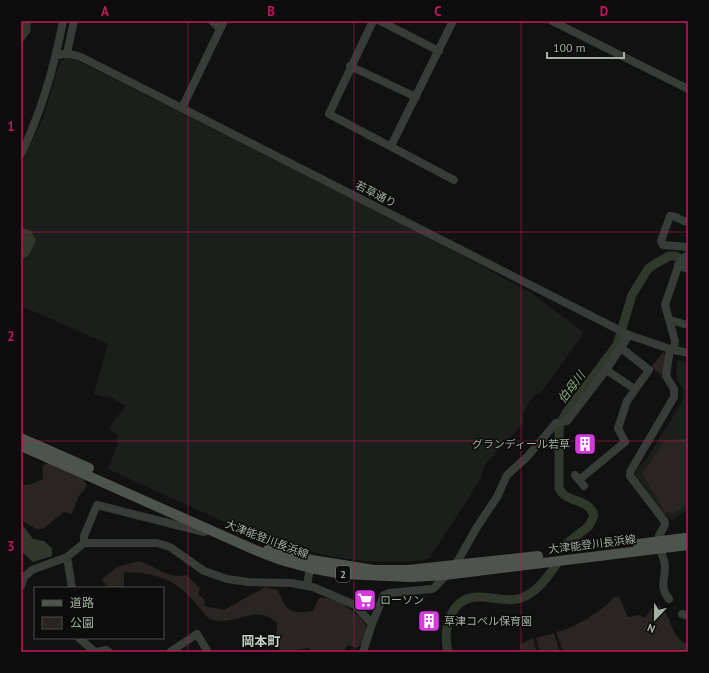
<svg xmlns="http://www.w3.org/2000/svg" width="709" height="673" viewBox="0 0 709 673" font-family="'PT Sans','Noto Sans JP',sans-serif">
<style>
.built{fill:#1c1e1c}
.green{fill:#2a2522}
.water{fill:#2f382a}
.lines{fill:none;stroke-linecap:round;stroke-linejoin:round}
.river{stroke:#2f382a;stroke-width:9}
.minor{stroke:#383c38;stroke-width:8}
.major{stroke:#4d544e;stroke-width:10}
.grid{fill:none;stroke:#c2185b;stroke-width:1;stroke-opacity:0.55}
.labels{text-anchor:middle;dominant-baseline:central;stroke-width:3;stroke-linejoin:round;paint-order:stroke}
.shield{fill:#0b0c0b;stroke:#757f75;stroke-width:1}
.shield-label{font-size:10px;font-weight:bold;fill:#a3b0a2}
.street-label{font-size:11px;fill:#a3b0a2;stroke:#0b0c0b}
.poi-label{font-size:11px;fill:#a3b0a2;stroke:#0b0c0b;text-anchor:start}
.water-label{font-size:12px;font-style:italic;fill:#87a97b;stroke:#0b0c0b}
.quarter-label{font-size:13px;font-weight:bold;fill:#c2cdc3;stroke:#0b0c0b}
.neatline{fill:none;stroke:#c2185b;stroke-width:1.5}
.grid-label{font-size:13px;text-anchor:middle;font-weight:bold;fill:#c2185b}
</style>
<rect width="100%" height="100%" fill="#101110"/>
<path class="built" d="M66 57 72 58 416 231 530 292 582 331 583 334 542 391 535 395 527 406 524 413 523 424 486 463 479 482 429 559 403 562 363 561 329 556 266 541 108 469 118 443 117 435 110 429 112 423 126 406 112 398 94 394 108 344 21 306V164L43 118 60 62Z
M677 360 688 362V510L672 520 659 510 635 475 637 469 648 457 683 400 684 390 677 381 676 375Z"/>
<path class="green" d="M663 352 666 356 662 375 651 367Z
M688 438V504L674 513 665 512 642 474 665 440Z
M48 463 84 480 87 486 79 496 72 514 64 512 43 529H36L24 522 21 517V485L32 484 43 479 42 466Z
M138 561C157 566 165 579 186 575L200 588 198 594 204 599 205 606 224 610 265 587 278 590C287 612 290 614 313 611L319 598C332 595 361 613 366 626 367 630 366 635 366 639L357 648 348 645 343 652H314L309 648C299 649 291 652 281 652L276 643 277 623C254 602 235 628 211 619 204 616 203 611 198 606 176 579 158 573 124 572V588H107L102 579 117 567Z
M614 597H619L628 617 639 615 645 618 655 603C675 613 667 637 688 644V652H563L556 632C573 629 603 611 614 597Z
M554 633 560 652H540L536 638Z
M533 638 537 652H523L519 645Z"/>
<path class="water" d="M21 227 31 231 36 240 29 255 21 260 23 243Z
M21 523 33 539 44 541 52 548V556L33 562 21 551Z"/>
<g class="lines">
<path class="river" d="M21 37 26 30V21
M566 544 589 526 594 515C588 497 566 504 559 488V427L566 413 617 345 632 295 648 269 655 264 669 256H675L688 262
M448 652C443 631 449 599 476 597 490 596 504 602 518 599 535 595 547 578 556 565"/>
<path class="minor" d="M212 21 220 29
M373 21 329 114 454 180
M380 21 439 51
M552 21 688 89
M67 53 74 21
M56 56 67 53 81 57 629 335 670 349 688 353
M350 66 416 97
M182 108 224 21
M391 146 453 21
M21 154C42 111 54 68 63 21
M688 222C681 222 677 215 670 216L661 241 663 245 688 247
M678 265 688 269
M670 320 688 325
M674 350 675 341 665 305 680 261 688 255
M606 370 635 389
M575 475 584 486
M579 480 625 442 618 428 627 401 649 370 621 348
M84 543V536L97 505 204 532 209 530
M67 557 72 588
M307 585 310 568
M21 586 24 577 32 570 67 557 84 543H157L170 547 204 571 227 579 248 582 291 583 313 587 355 605 372 624
M669 599C659 586 665 581 665 567 665 557 657 548 658 539 659 532 665 529 665 522L630 476V472L674 397V389L666 376 670 349
M682 614 688 616
M79 638 95 652
M97 652 106 650 109 652
M170 652 197 634 208 652
M363 652 372 624 384 595 389 593 432 589 435 587 456 564 477 527 497 497 507 475 527 457 556 423 567 421 606 370 629 335"/>
<path class="major" d="M21 438 89 468
M21 446 255 550 281 560 310 568 342 574 411 577 445 575 688 545
M638 544 685 538
M269 548 312 560 374 570H408L538 556"/>
</g>
<path class="grid" d="M188 21V652M354 21V652M521 21V652M21 232H688M21 441H688"/>
<defs>
<g id="building-square" transform="scale(1.15)"><rect x="-9" y="-9" width="18" height="18" rx="4" fill="#d539df" stroke="#0b0c0b"/><path d="M-4-6H4V6H1V3H-1V6H-4ZM-2.5-4.3h1.7v1.8h-1.7ZM.8-4.3h1.7v1.8H.8ZM-2.5-1h1.7V.8h-1.7ZM.8-1h1.7V.8H.8Z" fill="#fff"/></g>
<g id="supermarket-square" transform="scale(1.15)"><rect x="-9" y="-9" width="18" height="18" rx="4" fill="#d539df" stroke="#0b0c0b"/><path d="M-6-5.5h2.5l.6 2H6L4.5 2H-2.5L-4.4-4H-6ZM-1.5 3.2a1.3 1.3 0 1 0 .1 0ZM3 3.2a1.3 1.3 0 1 0 .1 0Z" fill="#fff"/></g>
</defs>
<g fill-rule="evenodd">
<use href="#building-square" x="585" y="444"/>
<use href="#supermarket-square" x="365" y="600"/>
<use href="#building-square" x="429" y="621"/>
</g>
<g class="labels">
<rect class="shield" x="336" y="566" width="14" height="16" rx="3"/>
<g class="shield-label">
<text x="343" y="574">2</text>
</g>
<g class="street-label">
<text transform="translate(376 194) rotate(27)">若草通り</text>
<text transform="translate(267 539) rotate(21)">大津能登川長浜線</text>
<text transform="translate(592 544) rotate(-7)">大津能登川長浜線</text>
</g>
<g class="poi-label">
<text x="570" y="444" text-anchor="end">グランディール若草</text>
<text x="380" y="600">ローソン</text>
<text x="444" y="621">草津コペル保育園</text>
</g>
<g class="water-label">
<text transform="translate(571 387) rotate(-53)">伯母川</text>
</g>
<g class="quarter-label">
<text x="261" y="641">岡本町</text>
</g>
</g>
<rect width="709" height="673" fill="none" stroke="#0b0c0b" stroke-width="44"/>
<rect x="34" y="587" width="130" height="52" fill="#0b0c0b" stroke="#484e47"/>
<rect x="42" y="600" width="20" height="6" fill="#4d544e" stroke="#484e47"/>
<text x="70" y="607" font-size="12" fill="#a3b0a2">道路</text>
<rect x="42" y="617" width="20" height="12" fill="#2a2522" stroke="#484e47"/>
<text x="70" y="627" font-size="12" fill="#a3b0a2">公園</text>
<g transform="translate(655 619) rotate(202)" stroke="#0b0c0b" stroke-width="3" paint-order="stroke">
<path d="M0-3L7 15L0 10L-7 15Z" fill="#a3b0a2"/>
<text y="-6" font-size="11" font-weight="bold" text-anchor="middle" fill="#a3b0a2">N</text>
</g>
<path d="M547 52v6h77v-6" fill="none" stroke="#a3b0a2" stroke-width="2"/>
<text x="553" y="52" font-size="12" fill="#a3b0a2" stroke="#0b0c0b" stroke-width="3" paint-order="stroke">100 m</text>
<rect x="22" y="22" width="665" height="629" class="neatline"/>
<g class="grid-label">
<text x="105" y="16">A</text>
<text x="271" y="16">B</text>
<text x="438" y="16">C</text>
<text x="604" y="16">D</text>
<text x="11" y="131">1</text>
<text x="11" y="341">2</text>
<text x="11" y="551">3</text>
</g>
</svg>
